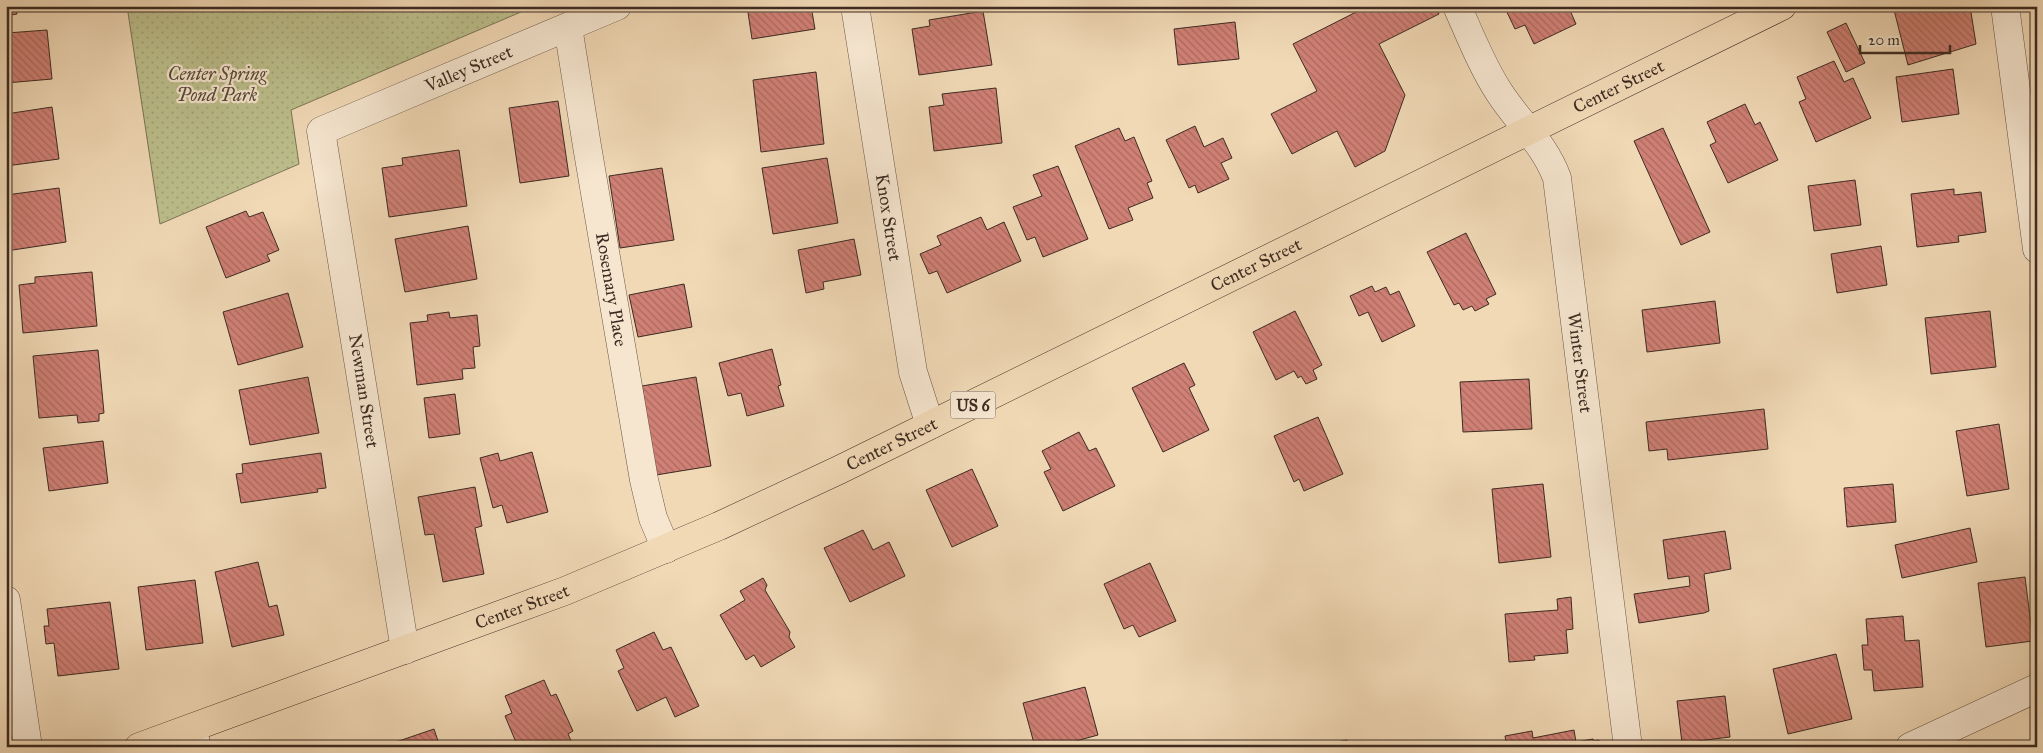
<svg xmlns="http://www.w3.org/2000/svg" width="2043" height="753" viewBox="0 0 2043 753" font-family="'IM FELL Great Primer',serif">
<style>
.park{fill:url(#park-dots);stroke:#7c7557}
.building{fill:url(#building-back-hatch);stroke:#3c2b22}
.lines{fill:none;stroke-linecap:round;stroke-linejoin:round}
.minor-casing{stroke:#695647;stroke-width:29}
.major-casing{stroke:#3c2b22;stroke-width:29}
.minor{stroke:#f6e6d0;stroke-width:28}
.major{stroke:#f1d9b6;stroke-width:28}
.labels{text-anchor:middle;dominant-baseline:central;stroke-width:4.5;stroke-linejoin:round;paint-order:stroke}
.shield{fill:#f6e6d0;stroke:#746356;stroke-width:1}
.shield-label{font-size:16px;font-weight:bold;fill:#3c2b22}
.street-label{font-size:18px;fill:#3c2b22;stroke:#f6e6d0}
.park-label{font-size:18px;font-style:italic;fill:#564937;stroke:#f6e6d0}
</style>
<defs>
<pattern id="park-dots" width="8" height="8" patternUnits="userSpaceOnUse" patternTransform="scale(1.25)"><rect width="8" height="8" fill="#bcbf8c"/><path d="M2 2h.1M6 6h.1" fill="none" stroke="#a2a478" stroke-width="1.8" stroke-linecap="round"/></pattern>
<pattern id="building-back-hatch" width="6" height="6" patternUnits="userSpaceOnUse" patternTransform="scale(1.25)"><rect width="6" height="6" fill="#d08075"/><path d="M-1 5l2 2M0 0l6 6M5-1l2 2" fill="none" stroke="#aa6960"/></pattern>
</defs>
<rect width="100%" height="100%" fill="#f1d9b6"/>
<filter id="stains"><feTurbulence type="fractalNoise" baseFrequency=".004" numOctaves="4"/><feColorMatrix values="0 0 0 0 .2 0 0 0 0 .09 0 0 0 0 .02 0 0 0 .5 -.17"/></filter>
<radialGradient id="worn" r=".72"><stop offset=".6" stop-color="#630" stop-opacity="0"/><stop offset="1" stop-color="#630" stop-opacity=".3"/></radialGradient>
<path class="park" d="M127 6H535L291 110 299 164 160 224Z"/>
<path class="building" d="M6 6H16L17 14 6 16Z
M747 6H811L815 29 752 39Z
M1368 6H1435L1439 14 1379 44 1405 95 1385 151 1355 167 1337 131 1292 154 1271 114 1317 91 1293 44Z
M1504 6H1568L1576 24 1534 44 1525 25 1515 29Z
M1893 6H1970L1976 44 1908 65Z
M983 11 992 65 919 75 912 29 930 26 929 20Z
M1235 22 1239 59 1178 65 1174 29Z
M1846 23 1865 63 1846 72 1827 32Z
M47 30 52 79 6 83 7 33Z
M1834 61 1844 82 1853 78 1871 118 1816 142 1799 102 1806 99 1797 77Z
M1953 69 1959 114 1902 122 1896 77Z
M816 72 824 144 761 152 753 80Z
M996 88 1002 143 934 151 929 107 944 105 942 94Z
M558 101 569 176 520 183 509 108Z
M1745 104 1755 125 1760 122 1778 160 1728 183 1710 145 1716 142 1707 122Z
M52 107 59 159 6 166V114Z
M1195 126 1204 147 1223 138 1232 158 1221 163 1229 179 1198 193 1195 185 1189 188 1166 140Z
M1119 128 1125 141 1134 137 1152 181 1147 183 1153 198 1128 208 1133 220 1109 229 1075 146Z
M1663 128 1710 232 1681 245 1634 141Z
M459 150 467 206 389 217 382 168 403 165 402 158Z
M827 158 838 223 773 234 762 168Z
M1058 166 1088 239 1043 257 1035 237 1027 240 1013 207 1042 196 1033 175Z
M662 168 674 240 620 248 609 176Z
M1855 180 1861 225 1814 231 1808 186Z
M59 188 66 242 6 251V195Z
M1954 189V195L1981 192 1986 232 1958 236 1959 242 1917 247 1911 194Z
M246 211 249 217 263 212 279 250 267 255 270 261 226 278 206 227Z
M981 217 987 230 1004 222 1021 261 947 293 937 271 929 274 920 254 941 245 937 236Z
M468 226 477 279 405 292 395 239Z
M1466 233 1496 294 1486 299 1489 304 1475 311 1472 306 1463 310 1459 303 1454 305 1427 252Z
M854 239 861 275 823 282 824 289 806 293 798 250Z
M1881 246 1887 285 1837 293 1831 254Z
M92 272 97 326 23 333 19 285 35 283V277Z
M684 284 692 327 638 337 629 295Z
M1372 286 1375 292 1386 287 1390 295 1399 291 1415 326 1382 342 1368 312 1359 316 1350 296Z
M288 293 303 347 238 365 223 312Z
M1715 301 1720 343 1647 352 1642 310Z
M1295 311 1322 365 1313 370 1317 379 1306 384 1301 376 1298 378 1294 371 1276 380 1253 332Z
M1990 311 1996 367 1931 374 1925 318Z
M449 312 450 318 477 315 480 346 473 347 475 368 462 369 463 379 417 385 410 323 428 321 427 315Z
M772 349 781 385 778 386 784 406 747 416 741 393 728 396 719 363Z
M98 350 104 413 99 414V421L78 423 77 415 39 418 33 356Z
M1184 363 1195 385 1189 388 1209 430 1163 452 1132 388Z
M308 377 319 433 250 445 239 390Z
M696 377 711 466 656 475 642 386Z
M1529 379 1532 429 1463 432 1460 382Z
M455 394 460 434 429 438 424 398Z
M1764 409 1768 449 1668 460 1667 449 1649 451 1646 422Z
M1318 417 1343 474 1304 491 1299 479 1294 482 1274 436Z
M1999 424 2009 489 1967 496 1956 431Z
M1079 432 1089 451 1096 448 1115 486 1063 511 1044 472 1051 469 1042 451Z
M103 441 108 483 49 491 43 448Z
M532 452 548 512 507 523 502 505 493 508 480 458 498 453 500 461Z
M321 453 326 488 317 489 318 492 241 503 236 474 243 473 242 464Z
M972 469 998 526 952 547 926 490Z
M1543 484 1551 557 1499 563 1492 489Z
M1893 484 1896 522 1847 527 1844 488Z
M475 487 482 526 475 528 484 574 443 582 434 534 425 535 418 497Z
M1970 528 1977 562 1902 578 1895 545Z
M863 530 873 550 889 542 905 576 850 602 824 548Z
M1725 531 1731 569 1704 574 1709 611 1704 613 1639 623 1634 594 1690 586 1689 576 1668 579 1663 540Z
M258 562 269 607 277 605 284 635 232 647 215 572Z
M1150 563 1176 621 1139 637 1133 625 1124 629 1104 584Z
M2025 577 2033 641 1986 647 1978 583Z
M763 578 767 585 765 590 790 632 789 637 795 647 761 667 754 655 746 660 720 615 745 600 740 591Z
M195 580 203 643 146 650 138 587Z
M1571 597 1573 629 1566 630 1568 653 1534 656 1535 660 1509 662 1505 614 1558 610 1557 599Z
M110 602 119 669 58 676 54 643 46 644 44 626H49L47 609Z
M1903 616 1905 641 1919 640 1923 687 1874 691 1872 670H1864L1862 645H1868L1866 619Z
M654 632 663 650 671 647 699 706 675 717 666 697 637 711 618 671 624 668 616 650Z
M1836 654 1852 719 1788 734 1773 669Z
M544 680 551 696 556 694 573 731 568 734 573 745 518 747 505 716 512 713 505 696Z
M1085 687 1098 735 1054 747H1035L1023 703Z
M1725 696 1730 737 1682 743 1677 701Z
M434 729 440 747H391L390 744Z
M1574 730 1576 742 1593 739 1594 741 1599 740 1600 747H1507L1505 736 1532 731 1533 738Z
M1347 740 1348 747H1309Z"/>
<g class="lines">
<g class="minor-casing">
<g id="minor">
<path id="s1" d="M855 6 913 372 930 425"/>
<path id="s2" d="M1457 6C1470 35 1482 66 1499 92 1519 123 1544 143 1557 178L1628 747"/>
<path d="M2005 6 2037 249"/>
<path id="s3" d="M568 27 587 146 644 480 653 518 666 549"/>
<path d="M6 600 28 747"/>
<path id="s4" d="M405 650 321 131 617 6"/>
<path d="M192 728 197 747"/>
<path d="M1910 747 2037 688"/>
</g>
</g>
<g class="major-casing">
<g id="major">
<path id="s5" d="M139 747 565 591 719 526 839 470 1782 6"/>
</g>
</g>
<use href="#minor" class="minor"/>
<use href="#major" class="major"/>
</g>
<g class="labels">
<rect class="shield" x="950.5" y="391.5" width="45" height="27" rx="4"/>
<g class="shield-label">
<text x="973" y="405">US 6</text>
</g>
<g class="street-label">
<text stroke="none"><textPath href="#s4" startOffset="686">Valley Street</textPath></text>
<text stroke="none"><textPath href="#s5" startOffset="1622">Center Street</textPath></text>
<text stroke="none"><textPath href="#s1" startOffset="214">Knox Street</textPath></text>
<text stroke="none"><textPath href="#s5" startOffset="1218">Center Street</textPath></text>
<text stroke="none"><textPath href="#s3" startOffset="266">Rosemary Place</textPath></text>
<text stroke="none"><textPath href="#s2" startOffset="386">Winter Street</textPath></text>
<text transform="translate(364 391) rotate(81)">Newman Street</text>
<text stroke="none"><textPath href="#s5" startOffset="812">Center Street</textPath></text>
<text stroke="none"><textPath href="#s5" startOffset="408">Center Street</textPath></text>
</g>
<g class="park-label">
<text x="217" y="74">Center Spring<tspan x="217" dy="21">Pond Park</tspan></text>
</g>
</g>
<rect width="2043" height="753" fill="none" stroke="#f1d9b6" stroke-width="25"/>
<rect x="8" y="8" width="2028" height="738" fill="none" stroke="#3c2b22" stroke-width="2.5"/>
<rect x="12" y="12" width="2018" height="728" fill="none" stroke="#3c2b22"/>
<path d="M1860 45v8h90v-8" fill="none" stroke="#3c2b22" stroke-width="2.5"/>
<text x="1868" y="45" font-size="15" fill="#3c2b22" stroke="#f6e6d0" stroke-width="4" paint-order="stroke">20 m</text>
<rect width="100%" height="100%" filter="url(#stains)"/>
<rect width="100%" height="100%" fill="url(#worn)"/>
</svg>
